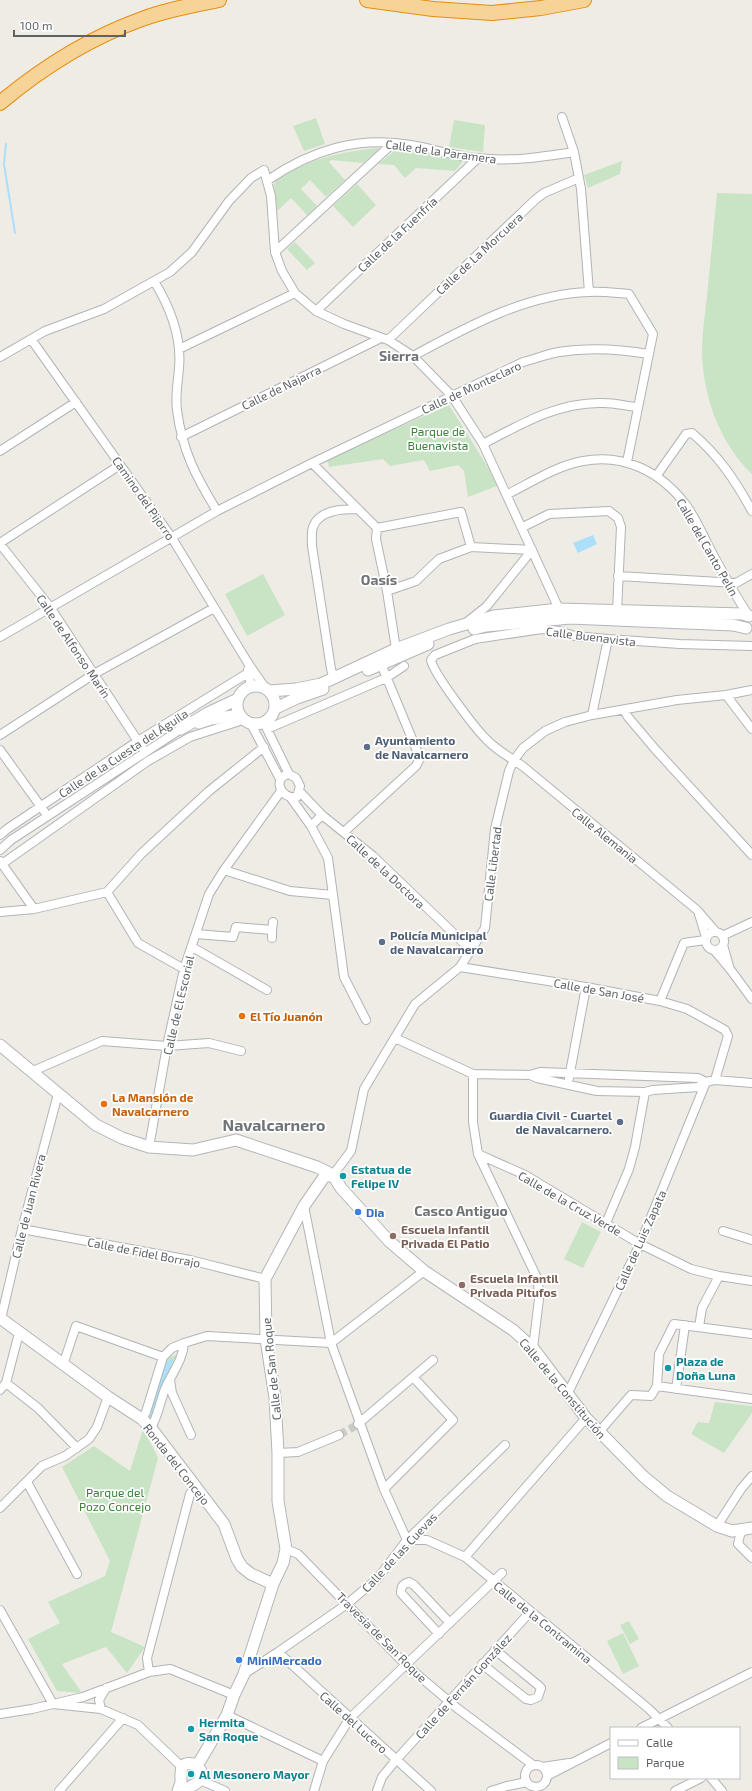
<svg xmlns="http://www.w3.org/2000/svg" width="752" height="1791" viewBox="0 0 752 1791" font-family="'Exo 2',sans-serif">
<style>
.green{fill:#c8e4c5}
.water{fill:#acdff9}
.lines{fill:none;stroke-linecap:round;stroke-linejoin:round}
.stream{stroke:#acdff9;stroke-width:2}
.street-tunnel{stroke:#cbcac6;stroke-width:8;stroke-dasharray:8 4;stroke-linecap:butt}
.street-casing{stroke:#b1b4b7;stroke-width:10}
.secondary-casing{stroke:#b3b6ba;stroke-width:13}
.highway-casing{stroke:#e58d11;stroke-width:16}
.street{stroke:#fff;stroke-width:8}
.secondary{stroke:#fff;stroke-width:11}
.highway{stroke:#f6d497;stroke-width:14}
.service-dot{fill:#5c6f8a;stroke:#fff;stroke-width:1.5}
.food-dot{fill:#e8710a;stroke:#fff;stroke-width:1.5}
.culture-dot{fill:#0f9aa8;stroke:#fff;stroke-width:1.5}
.shop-dot{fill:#3f7fe0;stroke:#fff;stroke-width:1.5}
.education-dot{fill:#8d6e63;stroke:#fff;stroke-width:1.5}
.labels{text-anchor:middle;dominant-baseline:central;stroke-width:3.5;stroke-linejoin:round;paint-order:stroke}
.street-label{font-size:12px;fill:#5e6265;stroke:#fff}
.park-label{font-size:12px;fill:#3e803b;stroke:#fff}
.service-label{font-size:12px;font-weight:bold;fill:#4e5e75;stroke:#fff;text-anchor:start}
.food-label{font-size:12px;font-weight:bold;fill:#c56008;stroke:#fff;text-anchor:start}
.culture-label{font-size:12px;font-weight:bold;fill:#0d838f;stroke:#fff;text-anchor:start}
.shop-label{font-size:12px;font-weight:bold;fill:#366cbe;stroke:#fff;text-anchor:start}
.education-label{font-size:12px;font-weight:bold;fill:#785e54;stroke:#fff;text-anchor:start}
.quarter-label{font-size:14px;font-weight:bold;fill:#6f7477;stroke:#fff}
.district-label{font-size:16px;font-weight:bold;fill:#6f7477;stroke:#fff}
</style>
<rect width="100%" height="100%" fill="#efece6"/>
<path class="green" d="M316 118 325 144 304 151 293 126Z
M454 120 485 125 483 152 449 147Z
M378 148 379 149 363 163 331 160 329 162 345 180 326 197 310 180 301 189 317 206 307 215 291 198 277 211 274 184C276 179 283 176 288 173 316 157 346 151 378 148Z
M397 149H408L463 161 455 171 416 168 405 178 394 165 378 164Z
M622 161 620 174 588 188 584 175Z
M357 184 376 205 353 227 333 206Z
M717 193 752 194V474C720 444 703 396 702 353 702 331 706 308 708 286 711 255 714 224 717 193Z
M295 242 315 263 307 270 287 249Z
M449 405 489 469 497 486 468 497 464 471 458 465 430 471 424 460 390 466 383 459 329 467 327 459Z
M263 574 285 615 247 636 225 594Z
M582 1222 601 1232 583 1268 564 1259Z
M179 1354 147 1436 158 1458 111 1632 145 1647 127 1673 106 1647 62 1664 82 1693 57 1691 28 1639 60 1623 48 1602 105 1576 110 1561 62 1467 94 1446 130 1471 162 1368 166 1358Z
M715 1402 752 1406V1413L724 1453 691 1434 698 1422 709 1423Z
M629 1621 639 1639 630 1644 620 1625Z
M623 1633 639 1666 623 1674 607 1641Z"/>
<path class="water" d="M593 535 597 544 578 553 573 543Z
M172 1359 173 1360 152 1415 151 1412 166 1362Z"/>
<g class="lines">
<path class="stream" d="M6 144 4 164 15 233"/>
<path class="street-tunnel" d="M339 1435 357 1425"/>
<g class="street-casing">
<path id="street" d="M562 117 574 152 581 189 589 292
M268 180C312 150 357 136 411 145 433 149 455 156 477 158 510 162 542 157 574 152
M275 252 393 143
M154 281C170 307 182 336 179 368 178 382 175 396 177 410 182 450 196 477 217 511
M316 311 478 158
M31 339 172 538 248 663 266 689
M388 340 536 199 544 193 579 178
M179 349 295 293
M413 356C467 327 526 294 589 292 602 291 615 293 629 294L653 334 627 462
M0 357 45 331 104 309 170 272 192 252 229 201 251 178 264 170 271 196 275 252 282 271 295 293 316 311 344 324 388 340 413 356 452 396 483 444 559 609 556 611
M181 437 381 338
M483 444C521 424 560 401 604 403 615 403 626 406 637 407
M0 451 76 402
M312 463 377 528
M657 475 686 434 692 433C719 456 735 480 752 511
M508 494C532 482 556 466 583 461 624 453 661 472 686 505 695 517 702 533 709 547 722 571 734 594 749 616
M523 527 549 514 609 511 618 518 621 527 617 611
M0 543 120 465
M0 544 50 607 145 752
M471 547 532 550
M618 576 736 583 752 574
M387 591 416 581 439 559 471 547 461 512 377 528 376 539 387 591 396 649
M467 622 487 606 532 550
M0 637 217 511 312 463 523 362C535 359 547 354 559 352 590 347 619 349 649 354
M248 670 251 687
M334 679 331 669 312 546C312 540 311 533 313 527 319 510 342 509 358 509
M726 695 752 729
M624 710 628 717 655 749 752 855
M592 715 608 639
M266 722 267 729 289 774
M251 724 280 779
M267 729 386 678 404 666
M0 735 94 674 214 608
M0 750 44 811
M289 774 296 778 300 786 297 797C280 800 272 777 289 774Z
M300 792 322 815 373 856 472 951
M291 798 311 826 328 858 344 977 366 1020
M311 826 322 815
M344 832 416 766 420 758 381 664
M0 835 7 829 138 741 248 673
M0 850 11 840 181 729
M0 861 34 909
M2 864 148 761 190 737 243 720
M224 870 290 891 333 895
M107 892 138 943 184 969
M0 912 34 909 107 892 141 854 209 791 264 747
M699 914 706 937
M706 941a9 9 0 1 1 18 0a9 9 0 1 1-18 0Z
M716 932 697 910 525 768C512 758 497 751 486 739 475 728 433 673 431 660L435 655 475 639 542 629 559 631 575 636 608 639 680 644 752 646
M196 934 233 937 236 927 272 930 273 922
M722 936 752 922
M272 938V930
M723 945 729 966
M192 947 267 990
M714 950 730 969 752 999
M460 967 586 987 660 1001 687 1009 725 1030 728 1036 715 1080
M660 1001 684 943 705 940
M395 1038 473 1074 530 1075 540 1072 698 1078 706 1082
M33 1071 102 1041 167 1046 209 1043 241 1051
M473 1074V1122L478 1154 538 1280 539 1299 533 1348
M530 1075 537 1078 597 1091 645 1092 653 1090 698 1087 706 1082 715 1080 752 1083
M569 1078 586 987
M149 1147 167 1046 184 969 209 894 224 870 281 791
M478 1154 525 1175 640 1244 691 1269 719 1276 752 1281
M333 1175 351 1151 364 1089 415 1004 460 967 485 928 495 829 509 771 514 760 523 748 545 731 565 722 592 715 677 700 726 695 752 690
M304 1206 331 1343 384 1489 407 1540
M606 1223 629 1169 635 1147 645 1092
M22 1229 190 1260 265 1279
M723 1231 752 1240
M1 1319 22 1229 58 1094
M699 1327 702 1308 719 1276
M63 1365 76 1326 163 1357
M170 1380 172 1393 191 1435
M6 1383 38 1408 77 1448
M657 1386 752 1399
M676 1389 685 1325
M0 1390 6 1383 19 1333
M567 1395 640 1244 706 1082
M142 1419 146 1412 163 1357 172 1348 184 1343 207 1336 331 1343 424 1271
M358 1424 433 1360
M151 1428C158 1416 160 1402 165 1389 172 1373 183 1360 184 1343
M599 1432 631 1395 651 1396 657 1386 659 1354 674 1324 752 1334
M278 1453 298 1452 339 1435
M27 1482 77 1574
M384 1489 453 1420 413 1377
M0 1508 42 1466 65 1456 89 1439 97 1427 108 1397
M717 1526 741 1489 752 1476
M743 1530 740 1535 738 1544 752 1558
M407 1540H427L465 1557 649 1709 668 1728
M286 1549 298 1554 406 1665 457 1708 533 1765
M465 1557 586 1418
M0 1610 53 1704 83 1697 149 1672 170 1669 234 1695
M439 1634 401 1593C401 1586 403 1584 409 1582L414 1585 450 1623
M278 1652 431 1791
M482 1664 526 1699 531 1700 538 1697 541 1688 538 1685 495 1650
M149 1672 147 1658 190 1494 196 1485
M244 1674 278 1652 347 1604 378 1578 407 1540 505 1445
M101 1709 99 1700 106 1688
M0 1714 32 1709 53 1704 101 1709 138 1725 182 1767
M227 1715 323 1761
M641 1728 752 1672
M525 1776a11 11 0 1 1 22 0a11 11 0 1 1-22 0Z
M543 1767 569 1763
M547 1776 611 1743
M711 1778 722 1791
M200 1780 225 1791
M59 1791 123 1718
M314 1791 323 1761 350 1718 502 1573
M377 1791 382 1777 396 1760 530 1612
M491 1791 507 1786 527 1782
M675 1791 701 1778"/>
</g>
<g class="secondary-casing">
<path id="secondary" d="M474 629 486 626 570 618 733 625 746 628
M368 670 428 644
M237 705a19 19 0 1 1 38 0a19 19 0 1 1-38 0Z
M270 691 296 689 321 684 396 649 449 629 494 616 559 609 743 614 749 616
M276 708 297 698 323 689
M199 723 211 719 240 715
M181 729 208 713 238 699
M0 1045 96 1125 122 1138 149 1147 193 1150 236 1140 317 1167 333 1175
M333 1175 341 1188 389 1241 424 1271 513 1330 533 1348 586 1418 644 1477 667 1496 717 1526 732 1531 752 1528
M0 1318 108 1397 142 1419 151 1428 224 1524 237 1559 242 1567 251 1574 273 1584
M197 1766 227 1715 234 1695 244 1674 273 1584 283 1563 286 1549 278 1501V1453L275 1398 266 1339 265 1279 304 1206 324 1177 333 1175
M178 1791C179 1788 181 1784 181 1781 181 1771 179 1761 194 1764L201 1771C203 1784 192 1784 184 1791"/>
</g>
<g class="highway-casing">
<path id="highway" d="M367 0 433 9 492 13 541 8 584 0
M0 103C43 67 89 38 142 19 166 10 193 5 219 0"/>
</g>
<use href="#street" class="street"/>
<use href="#secondary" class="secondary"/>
<use href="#highway" class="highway"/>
</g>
<g class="service-dot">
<circle cx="367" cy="747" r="4"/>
<circle cx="382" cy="942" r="4"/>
<circle cx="620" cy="1122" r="4"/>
</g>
<g class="food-dot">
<circle cx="242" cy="1016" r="4"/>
<circle cx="104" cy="1104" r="4"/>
</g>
<g class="culture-dot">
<circle cx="343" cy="1176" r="4"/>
<circle cx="668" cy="1368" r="4"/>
<circle cx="191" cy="1729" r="4"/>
<circle cx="191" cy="1774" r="4"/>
</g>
<g class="shop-dot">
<circle cx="358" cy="1212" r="4"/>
<circle cx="239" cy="1660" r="4"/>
</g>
<g class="education-dot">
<circle cx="393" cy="1236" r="4"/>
<circle cx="462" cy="1285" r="4"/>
</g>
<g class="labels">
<g class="street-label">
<text transform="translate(441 151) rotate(8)">Calle de la Paramera</text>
<text transform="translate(397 234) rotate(-43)">Calle de la Fuenfría</text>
<text transform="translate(479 253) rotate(-43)">Calle de La Morcuera</text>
<text transform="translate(281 387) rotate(-26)">Calle de Najarra</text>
<text transform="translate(471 387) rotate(-25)">Calle de Monteclaro</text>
<text transform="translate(144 498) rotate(55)">Camino del Pijorro</text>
<text transform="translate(708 547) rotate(60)">Calle del Canto Pelín</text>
<text transform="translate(591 636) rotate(7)">Calle Buenavista</text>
<text transform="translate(74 646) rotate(56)">Calle de Alfonso Marín</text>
<text transform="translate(123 753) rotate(-33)">Calle de la Cuesta del Águila</text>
<text transform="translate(605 835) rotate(39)">Calle Alemania</text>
<text transform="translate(492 864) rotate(-83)">Calle Libertad</text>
<text transform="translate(386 871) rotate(43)">Calle de la Doctora</text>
<text transform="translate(599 990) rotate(10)">Calle de San José</text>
<text transform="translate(178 1005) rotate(-77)">Calle de El Escorial</text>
<text transform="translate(570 1203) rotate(30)">Calle de la Cruz Verde</text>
<text transform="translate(28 1206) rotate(-76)">Calle de Juan Rivera</text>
<text transform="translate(640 1240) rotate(-66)">Calle de Luis Zapata</text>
<text transform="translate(144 1252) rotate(11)">Calle de Fidel Borrajo</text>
<text transform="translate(271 1369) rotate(-96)">Calle de San Roque</text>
<text transform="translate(563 1388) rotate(50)">Calle de la Constitución</text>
<text transform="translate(177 1464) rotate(52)">Ronda del Concejo</text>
<text transform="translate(399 1552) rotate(-47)">Calle de las Cuevas</text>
<text transform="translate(543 1622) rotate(39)">Calle de la Contramina</text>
<text transform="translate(382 1637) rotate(45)">Travesía de San Roque</text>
<text transform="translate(463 1686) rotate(-48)">Calle de Fernán González</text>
<text transform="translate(354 1722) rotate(42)">Calle del Lucero</text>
</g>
<g class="park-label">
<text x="438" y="431">Parque de<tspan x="438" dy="14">Buenavista</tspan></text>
<text x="115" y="1492">Parque del<tspan x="115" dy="14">Pozo Concejo</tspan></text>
</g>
<g class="service-label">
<text x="375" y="740">Ayuntamiento<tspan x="375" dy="14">de Navalcarnero</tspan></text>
<text x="390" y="935">Policía Municipal<tspan x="390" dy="14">de Navalcarnero</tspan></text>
<text x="612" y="1115" text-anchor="end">Guardia Civil - Cuartel<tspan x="612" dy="14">de Navalcarnero.</tspan></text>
</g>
<g class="food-label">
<text x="250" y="1016">El Tío Juanón</text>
<text x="112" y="1097">La Mansión de<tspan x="112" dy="14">Navalcarnero</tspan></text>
</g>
<g class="culture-label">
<text x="351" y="1169">Estatua de<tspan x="351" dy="14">Felipe IV</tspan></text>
<text x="676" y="1361">Plaza de<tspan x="676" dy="14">Doña Luna</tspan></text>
<text x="199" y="1722">Hermita<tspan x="199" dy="14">San Roque</tspan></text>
<text x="199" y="1774">Al Mesonero Mayor</text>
</g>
<g class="shop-label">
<text x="366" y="1212">Dia</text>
<text x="247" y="1660">MiniMercado</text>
</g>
<g class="education-label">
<text x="401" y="1229">Escuela Infantil<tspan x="401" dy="14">Privada El Patio</tspan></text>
<text x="470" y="1278">Escuela Infantil<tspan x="470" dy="14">Privada Pitufos</tspan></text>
</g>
<g class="quarter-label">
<text x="399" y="355">Sierra</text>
<text x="379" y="579">Oasís</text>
<text x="461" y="1210">Casco Antiguo</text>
</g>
<g class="district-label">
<text x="274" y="1124">Navalcarnero</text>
</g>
</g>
<rect x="610" y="1727" width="130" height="52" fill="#ffffff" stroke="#bfc0c1"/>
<rect x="618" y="1740" width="20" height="6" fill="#ffffff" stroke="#bfc0c1"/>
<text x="646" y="1747" font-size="12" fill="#5e6265">Calle</text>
<rect x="618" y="1757" width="20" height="12" fill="#c8e4c5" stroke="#bfc0c1"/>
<text x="646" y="1767" font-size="12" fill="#5e6265">Parque</text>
<path d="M14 30v6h111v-6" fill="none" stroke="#5e6265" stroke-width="2"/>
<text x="20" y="30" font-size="12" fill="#5e6265" stroke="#ffffff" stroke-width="3" paint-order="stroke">100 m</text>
</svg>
